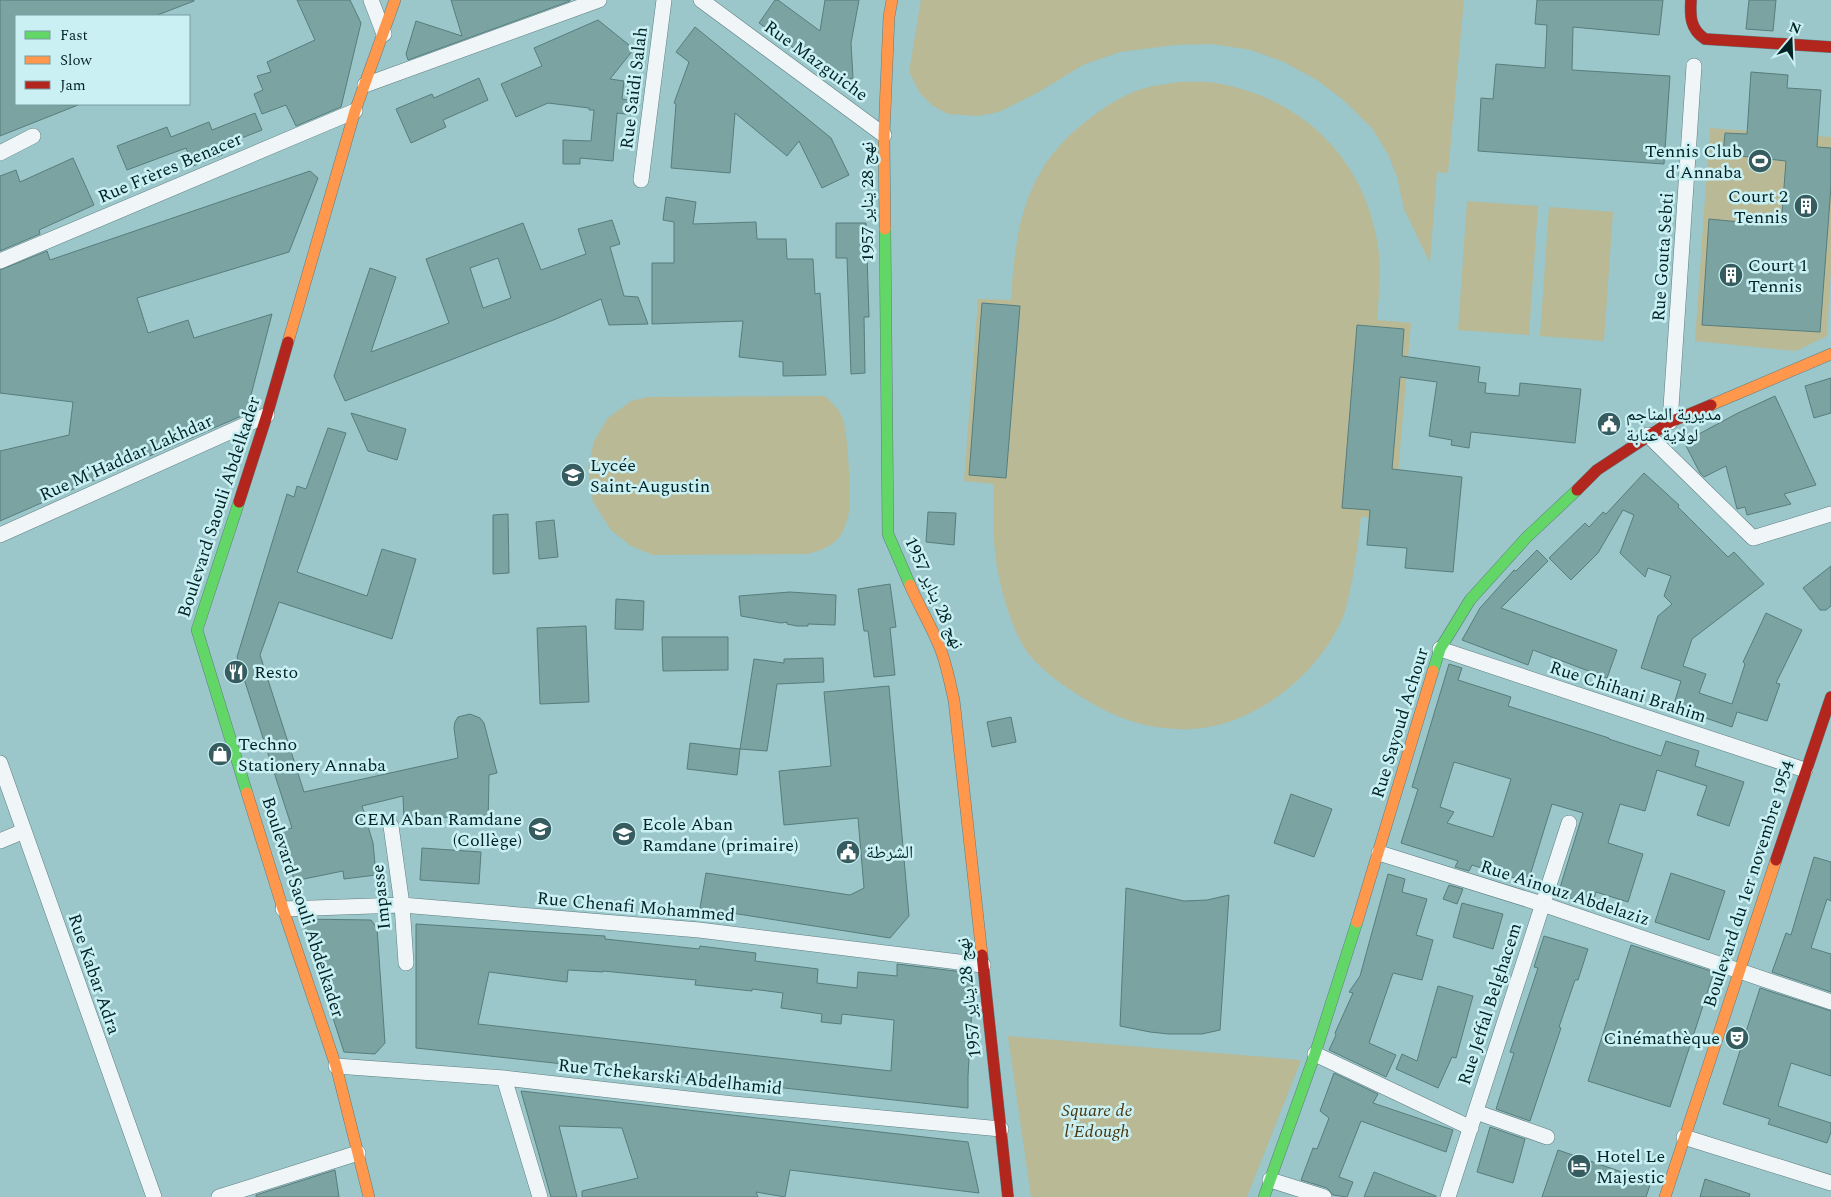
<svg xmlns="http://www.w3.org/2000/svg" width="1831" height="1197" viewBox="0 0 1831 1197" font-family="Spectral,'Noto Naskh Arabic',serif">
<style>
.green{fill:#b9b995}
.building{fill:#7ba3a2;stroke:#577d7c;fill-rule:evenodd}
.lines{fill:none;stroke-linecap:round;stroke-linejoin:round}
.street-casing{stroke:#5e7e81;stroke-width:16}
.fast-casing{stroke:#5e7e81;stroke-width:12}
.slow-casing{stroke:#5e7e81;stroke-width:12}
.jam-casing{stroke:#5e7e81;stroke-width:12}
.street{stroke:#f0f6f7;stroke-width:15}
.fast{stroke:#63d668;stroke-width:11}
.slow{stroke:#ff974d;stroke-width:11}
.jam{stroke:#b3261e;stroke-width:11}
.labels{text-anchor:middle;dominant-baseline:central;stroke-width:5;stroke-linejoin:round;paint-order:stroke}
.street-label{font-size:18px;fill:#002326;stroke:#caf0f3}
.poi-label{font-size:18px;fill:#002326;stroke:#caf0f3;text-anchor:start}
.park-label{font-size:18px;font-style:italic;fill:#4a370f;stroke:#caf0f3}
</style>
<rect width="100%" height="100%" fill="#9bc6ca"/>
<path class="green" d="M921 0H1464L1448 173 1437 172 1430 263 1404 209 1397 177 1388 154 1372 128 1342 99 1317 80 1284 62 1251 50 1212 44 1175 45 1120 52 1083 65 1037 93 999 112 978 116 948 114 933 106 920 93 909 72Z
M1179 82C1192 82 1207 81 1221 84 1303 100 1362 157 1377 240 1382 266 1379 294 1377 320L1411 323 1394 519 1361 517C1358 544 1355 569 1349 595 1347 602 1346 610 1343 617 1319 674 1256 725 1193 729 1159 731 1124 722 1095 705 1071 691 1033 667 1021 642 1006 613 995 570 994 537 993 520 994 502 994 484L964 481 978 299 1011 300C1015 225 1026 166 1089 119 1106 106 1124 94 1145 88 1156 85 1168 84 1179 82Z
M1710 128 1831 137V270L1827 336 1796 351 1695 341Z
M1467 201 1538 206 1529 335 1458 330Z
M1549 207 1613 212 1604 341 1540 336Z
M825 396C831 402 838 408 842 417 848 430 851 493 849 510 849 516 846 523 844 529 837 545 823 550 807 554L653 555 631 546 611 530 593 502 588 469 594 441 608 418 631 401 648 397Z
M1008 1037V1036L1301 1060 1247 1197H1031Z"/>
<path class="building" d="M0 0H194V1L155 16H16V104L78 105 0 136Z
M297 0H350L361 23 341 107 296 126 286 105 262 114 254 94 263 90 257 76 271 72 267 62 315 40Z
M451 0H570V1L408 60 406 54 416 21 462 36Z
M775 0H778L820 31 825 0H859L851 43 853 78 835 85 802 54 759 23Z
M1537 0H1663L1659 35 1573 27 1572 70 1670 76 1664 164 1478 151 1481 98 1493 99 1496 64 1545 68 1547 25 1535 24Z
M1749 0H1776L1773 31 1746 29Z
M598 20 634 49 610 79 624 81 622 99 635 101 633 115 617 113 613 161 580 158V164H563V140L591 141 594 110H589V108L548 103 516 117 501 84 542 66 534 48Z
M695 27 831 138 849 175 822 188 799 141 787 156 735 113 730 173 671 168 676 104 674 103 689 62 676 52Z
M1751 72 1788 75 1787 88 1821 90 1817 147 1831 148V186L1820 332 1702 325 1709 219 1781 226 1786 161 1723 154 1725 133 1747 134Z
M479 78 488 100 443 120 446 127 411 143 396 109 432 94 434 98Z
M255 113 262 130 219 147 222 155 193 166 186 148 127 170 117 146 167 127 171 137 209 122 212 130Z
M73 158 94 205 39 230 40 234 0 251V176L16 170 20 182Z
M310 171 318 178 289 252 137 298 148 333 188 320 194 338 272 314 246 414 0 521V451L69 435 73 402 0 393V270L47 251 50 260Z
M666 197 696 202 693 224 756 222 757 239H786L787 259H813L815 294 820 293 826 375 783 376V362L739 357 743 321 652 324V263H674V222L663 220Z
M612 220 620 244 610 247 624 296 638 297 648 324 609 325 601 299 556 319 345 401 334 376 370 268 396 277 371 352 449 323 426 259 523 223 541 270 586 254 578 229ZM498 258 511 298 483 308 470 268Z
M836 223H866L869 317H864L865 373 851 374 847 258H836Z
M982 303 1020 306 1006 478 969 475Z
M1357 325 1404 329 1402 356 1480 367 1478 382 1486 383 1485 393 1519 396 1520 383 1581 389 1575 443 1471 432 1469 448 1451 445 1452 440 1429 436 1437 382 1400 377 1392 469 1462 477 1453 572 1405 568 1407 548 1367 545 1370 510 1342 508Z
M1831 378V413L1814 418 1805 386Z
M1775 396 1816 485 1784 494 1791 504 1747 515 1745 507 1737 509 1726 466 1704 477 1700 473 1684 442 1738 413Z
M351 413 406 429 397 460 368 451Z
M328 428 346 433 297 572 367 596 382 549 416 559 392 639 279 602 260 655 304 792 458 758 454 728 455 722 458 717 470 714 480 718 484 723 497 773 489 775 488 824 459 823V817L420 818V822H404L403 796 362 806 373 843 376 875 344 879 343 871 294 881 288 852 286 853 279 831 292 828 237 657 287 494 294 497 297 486 306 489Z
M1644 473 1679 505 1678 507 1728 557 1734 552 1764 584 1692 639 1683 666 1706 674 1699 693 1732 704 1745 664 1743 662 1766 613 1802 630 1776 683 1780 684 1767 721 1737 712 1732 727 1673 707 1681 681 1641 668 1658 616 1672 604 1664 596 1671 576 1648 568 1645 577 1620 553 1634 515 1623 510 1598 553 1571 580 1549 558 1585 523 1589 527 1603 512 1606 514Z
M928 512 956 513 954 545 926 542Z
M508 514 509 573 493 574V515Z
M554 520 558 557 539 559 536 522Z
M1537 550 1548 561 1501 608 1617 650 1607 678 1533 650 1528 665 1462 640 1480 608 1514 570 1516 571Z
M1831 566V606L1826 610H1820L1803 588Z
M890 584 896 627 890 628 895 675 874 677 868 631H864L858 589Z
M790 592 836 595 835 625 808 624V626H797L787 624V622L781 623 741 616 739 596Z
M616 599 644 601 643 630 615 629Z
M586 626 589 702 540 704 537 628Z
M662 637H728V670L663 671Z
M823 658 824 682 777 684 767 751 740 749 754 659 784 663V659Z
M1449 664 1462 668 1458 680 1511 697 1508 706 1609 738V739L1661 756 1666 741 1699 751 1695 766 1744 782 1729 826 1697 815 1707 786 1657 770 1645 811 1620 804 1608 843 1643 854 1628 902 1596 892 1592 905 1558 894 1583 813 1552 804 1528 882 1472 865 1469 871 1455 867 1458 861 1401 843 1418 789 1412 787ZM1454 762 1511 779 1493 837 1447 823 1454 812 1440 807Z
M889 686 909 916 890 938 700 908 706 873 850 895 864 888 858 818 784 825 779 771 831 766 824 692Z
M1011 717 1016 742 992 747 987 722Z
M690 743 740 749 737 775 687 769Z
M1291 794 1332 809 1314 857 1274 843Z
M422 848 481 852 479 884 420 880Z
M1814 857 1831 862V901L1827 899 1811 948 1831 954V992L1772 972 1786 933 1791 935Z
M1671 873 1725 891 1709 940 1655 922Z
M1388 874 1405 879 1402 892 1427 899 1416 935 1433 940 1422 980 1393 973 1369 1043 1396 1055 1386 1077 1329 1050 1336 1035 1335 1033 1353 993 1349 992 1360 976Z
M1449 885 1463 889 1457 904 1443 899Z
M1126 888 1184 901 1207 900 1229 895 1220 1030 1202 1034H1169L1150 1032 1120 1026Z
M1462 903 1503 914 1493 949 1453 937Z
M301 919 371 920 377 928 385 1043 375 1054 344 1052Z
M416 924 605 936V939L699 949 700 946 756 953 755 961 818 969 817 983 857 988 858 972 897 976V964L971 973 973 990 968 1076V1108L416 1048ZM568 970 603 972V971L696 980 695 985 752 991V989L783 993 781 1008 822 1014 821 1022 841 1024 842 1014 894 1020 891 1071 478 1024 489 972 567 982Z
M1544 936 1588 949 1578 980H1575L1559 1027 1561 1028 1530 1121 1496 1109 1514 1053 1510 1052 1538 968 1534 967Z
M1631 945 1714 972 1670 1107 1588 1081Z
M1438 986 1473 996 1456 1058 1452 1057 1438 1088 1396 1069 1402 1054 1417 1061Z
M1760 988 1831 1011V1076L1791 1063 1778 1106 1831 1123V1132L1827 1143 1768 1124 1770 1119 1723 1104Z
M1334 1073 1378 1094 1373 1103 1453 1130 1446 1152 1361 1121 1339 1177 1353 1182 1347 1197 1333 1195 1327 1188 1301 1180 1313 1148 1317 1149 1329 1118 1320 1111Z
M521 1091 968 1142 979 1193 790 1170 785 1197 756 1192 758 1197H582V1191L638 1178 622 1128 559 1126 577 1197H551Z
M1490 1127 1525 1139 1513 1183 1477 1172Z
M1558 1150 1651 1182 1646 1197H1542Z
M335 1170 339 1197H256V1195Z
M1374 1172 1436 1196V1197H1364Z
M1705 1179 1750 1194 1749 1197H1700Z"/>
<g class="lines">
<g class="street-casing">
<path id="street" d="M371 0 384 34
M701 0 884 135
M365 85 599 0
M0 153 33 136
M641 180 664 0
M0 261 355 111
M1670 422 1694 66
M1648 435 1753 538 1831 514
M0 535 267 415
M1440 649 1805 770
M0 763 154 1197
M391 826 402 905 406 963
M0 841 24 831
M1379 853 1542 904 1831 1002
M283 909 402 905 699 930 983 965
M1315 1054 1471 1128
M336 1066 504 1078 733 1104 1001 1129
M504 1078 540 1197
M1476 1112 1547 1137
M1684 1137 1831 1183
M1270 1180 1324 1197
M219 1197 358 1153
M1448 1197 1569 823"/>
</g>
<g class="fast-casing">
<path id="fast" d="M885 229 888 534 910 585
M239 502 197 630 247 793
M1433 671 1440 649 1470 600 1526 538 1577 490
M1264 1197 1315 1054 1357 922"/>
</g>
<g class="slow-casing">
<path id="slow" d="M885 229 884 135 889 17 892 0
M288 342 355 111 395 0
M1711 405 1831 354
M910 585C918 604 929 622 937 641 946 659 949 680 954 700L982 955
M247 793 283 909 336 1066 369 1197
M1357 922 1433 671
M1665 1197 1776 860"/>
</g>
<g class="jam-casing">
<path id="jam" d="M1691 0C1690 16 1690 29 1705 39L1831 47
M1577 490 1597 470 1670 422 1711 405
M239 502 267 415 288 342
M1776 860 1831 697
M982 955 1008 1197"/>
</g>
<use href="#street" class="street"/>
<use href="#fast" class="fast"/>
<use href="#slow" class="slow"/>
<use href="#jam" class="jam"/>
</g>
<defs>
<g id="stadium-disc" transform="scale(1.25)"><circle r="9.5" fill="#365c5f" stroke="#caf0f3"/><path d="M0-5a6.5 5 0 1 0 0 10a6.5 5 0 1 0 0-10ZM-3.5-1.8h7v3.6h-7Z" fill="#fff"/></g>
<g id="building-disc" transform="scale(1.25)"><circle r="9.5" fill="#365c5f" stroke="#caf0f3"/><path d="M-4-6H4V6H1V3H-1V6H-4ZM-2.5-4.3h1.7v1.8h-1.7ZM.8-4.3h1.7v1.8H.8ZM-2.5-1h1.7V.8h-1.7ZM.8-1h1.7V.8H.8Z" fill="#fff"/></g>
<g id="civic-disc" transform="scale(1.25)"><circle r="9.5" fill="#365c5f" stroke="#caf0f3"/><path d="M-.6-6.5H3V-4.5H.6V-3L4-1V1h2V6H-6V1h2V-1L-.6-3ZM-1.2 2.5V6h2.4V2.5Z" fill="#fff"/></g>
<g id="school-disc" transform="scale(1.25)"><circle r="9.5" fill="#365c5f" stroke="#caf0f3"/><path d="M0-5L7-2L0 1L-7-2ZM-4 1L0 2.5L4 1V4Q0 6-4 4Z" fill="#fff"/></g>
<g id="restaurant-disc" transform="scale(1.25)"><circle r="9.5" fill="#365c5f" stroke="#caf0f3"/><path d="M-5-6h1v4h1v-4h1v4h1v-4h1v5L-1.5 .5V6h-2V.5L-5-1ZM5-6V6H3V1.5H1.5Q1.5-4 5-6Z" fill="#fff"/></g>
<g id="shop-disc" transform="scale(1.25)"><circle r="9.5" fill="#365c5f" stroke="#caf0f3"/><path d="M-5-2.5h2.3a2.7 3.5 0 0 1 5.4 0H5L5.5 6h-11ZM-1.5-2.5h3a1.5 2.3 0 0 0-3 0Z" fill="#fff"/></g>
<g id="theatre-disc" transform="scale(1.25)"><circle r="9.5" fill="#365c5f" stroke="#caf0f3"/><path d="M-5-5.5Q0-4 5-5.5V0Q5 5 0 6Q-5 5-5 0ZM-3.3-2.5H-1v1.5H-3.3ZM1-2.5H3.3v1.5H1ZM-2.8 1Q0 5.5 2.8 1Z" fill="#fff"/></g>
<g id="hotel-disc" transform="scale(1.25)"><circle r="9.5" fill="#365c5f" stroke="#caf0f3"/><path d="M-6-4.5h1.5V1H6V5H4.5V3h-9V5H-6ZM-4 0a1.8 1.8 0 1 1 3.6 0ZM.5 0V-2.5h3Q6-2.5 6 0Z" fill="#fff"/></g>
</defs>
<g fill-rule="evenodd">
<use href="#stadium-disc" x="1760" y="161"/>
<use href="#building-disc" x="1806" y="206"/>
<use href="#building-disc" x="1731" y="275"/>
<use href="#civic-disc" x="1609" y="424"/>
<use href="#school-disc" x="573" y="475"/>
<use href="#restaurant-disc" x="236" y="672"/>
<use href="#shop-disc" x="220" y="754"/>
<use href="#school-disc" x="540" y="829"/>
<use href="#school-disc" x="624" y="834"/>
<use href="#civic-disc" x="848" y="852"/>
<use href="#theatre-disc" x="1737" y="1038"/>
<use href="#hotel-disc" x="1579" y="1166"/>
</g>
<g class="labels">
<g class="street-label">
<text transform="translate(816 61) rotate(36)">Rue Mazguiche</text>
<text transform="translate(634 88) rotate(-83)">Rue Saïdi Salah</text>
<text transform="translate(170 168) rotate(-23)">Rue Frères Benacer</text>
<text transform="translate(867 202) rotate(-90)">نهج 28 يناير 1957</text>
<text transform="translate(1663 257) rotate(-86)">Rue Gouta Sebti</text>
<text transform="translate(126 458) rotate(-24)">Rue M'Haddar Lakhdar</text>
<text transform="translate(219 507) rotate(-72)">Boulevard Saouli Abdelkader</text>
<text transform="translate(934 593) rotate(66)">نهج 28 يناير 1957</text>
<text transform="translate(1628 692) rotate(18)">Rue Chihani Brahim</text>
<text transform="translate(1400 723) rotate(-73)">Rue Sayoud Achour</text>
<text transform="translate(1749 884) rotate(-72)">Boulevard du 1er novembre 1954</text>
<text transform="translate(1565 893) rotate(18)">Rue Ainouz Abdelaziz</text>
<text transform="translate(381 897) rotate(-96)">Impasse</text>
<text transform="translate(303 907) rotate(72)">Boulevard Saouli Abdelkader</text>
<text transform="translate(636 907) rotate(5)">Rue Chenafi Mohammed</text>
<text transform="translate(94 974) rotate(71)">Rue Kabar Adra</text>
<text transform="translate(969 998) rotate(-96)">نهج 28 يناير 1957</text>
<text transform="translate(1490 1004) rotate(-72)">Rue Jeffal Belghacem</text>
<text transform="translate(670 1077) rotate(6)">Rue Tchekarski Abdelhamid</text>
</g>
<g class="poi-label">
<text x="1742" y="151" text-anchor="end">Tennis Club<tspan x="1742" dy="21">d'Annaba</tspan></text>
<text x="1788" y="196" text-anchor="end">Court 2<tspan x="1788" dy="21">Tennis</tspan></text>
<text x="1748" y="265">Court 1<tspan x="1748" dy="21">Tennis</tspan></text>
<text x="1626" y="414">مديرية المناجم<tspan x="1626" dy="21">لولاية عنابة</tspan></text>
<text x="590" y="465">Lycée<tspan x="590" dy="21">Saint-Augustin</tspan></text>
<text x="254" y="672">Resto</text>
<text x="238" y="744">Techno<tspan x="238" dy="21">Stationery Annaba</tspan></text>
<text x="522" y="819" text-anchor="end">CEM Aban Ramdane<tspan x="522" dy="21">(Collège)</tspan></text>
<text x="642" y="824">Ecole Aban<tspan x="642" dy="21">Ramdane (primaire)</tspan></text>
<text x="866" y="852">الشرطة</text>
<text x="1720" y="1038" text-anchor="end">Cinémathèque</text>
<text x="1596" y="1156">Hotel Le<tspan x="1596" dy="21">Majestic</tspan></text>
</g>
<g class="park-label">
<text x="1097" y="1110">Square de<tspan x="1097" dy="21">l'Edough</tspan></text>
</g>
</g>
<rect x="15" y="15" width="175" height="90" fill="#caf0f3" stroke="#799ea1"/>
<rect x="25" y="31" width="25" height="8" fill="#63d668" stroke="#799ea1"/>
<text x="60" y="40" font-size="15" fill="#002326">Fast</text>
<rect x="25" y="56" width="25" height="8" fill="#ff974d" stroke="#799ea1"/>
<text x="60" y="65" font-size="15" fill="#002326">Slow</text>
<rect x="25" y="81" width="25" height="8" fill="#b3261e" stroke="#799ea1"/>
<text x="60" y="90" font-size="15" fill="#002326">Jam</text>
<g transform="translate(1791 40) rotate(19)" stroke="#caf0f3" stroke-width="4" paint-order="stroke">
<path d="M0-4L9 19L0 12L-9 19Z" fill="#002326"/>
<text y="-8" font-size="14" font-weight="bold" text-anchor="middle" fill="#002326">N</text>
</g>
</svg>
